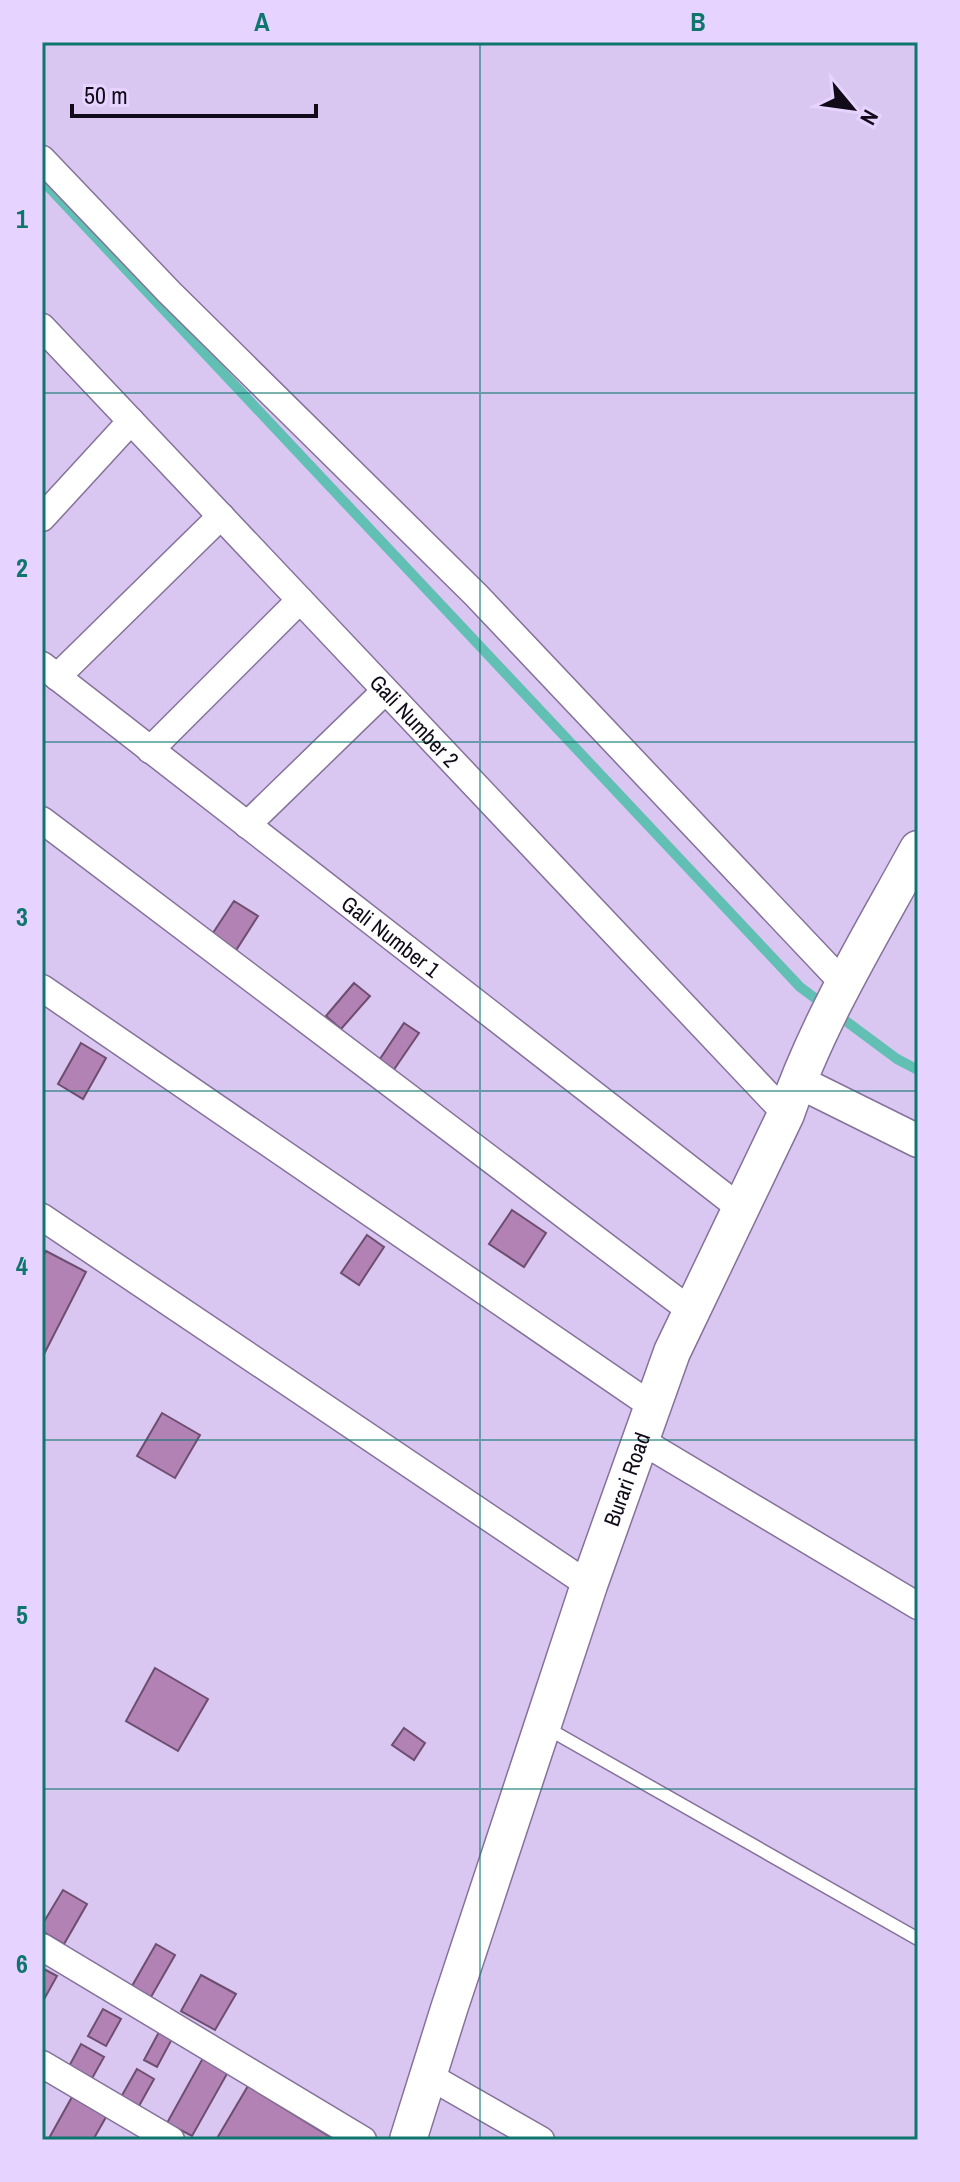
<svg xmlns="http://www.w3.org/2000/svg" width="960" height="2182" viewBox="0 0 960 2182" font-family="'Archivo Narrow',sans-serif">
<style>
.lines{fill:none;stroke-linecap:round;stroke-linejoin:round}
.stream{stroke:#61bfb4;stroke-width:10}
.building{fill:#b382b5;stroke:#6d4e6e;stroke-width:2}
.service-casing{stroke:#84729a;stroke-width:15}
.minor-casing{stroke:#84729a;stroke-width:29}
.tertiary-casing{stroke:#84729a;stroke-width:35}
.secondary-casing{stroke:#84729a;stroke-width:39}
.service{stroke:#fff;stroke-width:12}
.minor{stroke:#fff;stroke-width:26}
.tertiary{stroke:#fff;stroke-width:32}
.secondary{stroke:#fff;stroke-width:36}
.grid{fill:none;stroke:#0f766e;stroke-width:2;stroke-opacity:0.55}
.labels{text-anchor:middle;dominant-baseline:central;stroke-width:6;stroke-linejoin:round;paint-order:stroke}
.street-label{font-size:22px;fill:#110a18;stroke:#e6d3ff}
.neatline{fill:none;stroke:#0f766e;stroke-width:3}
.grid-label{font-size:26px;text-anchor:middle;font-weight:bold;fill:#0f766e}
</style>
<rect width="100%" height="100%" fill="#d9c6f1"/>
<g class="lines">
<path class="stream" d="M42 180 800 987 897 1059 918 1070"/>
</g>
<path class="building" d="M234 901 258 916 233 955 209 939Z
M354 983 370 996 341 1029 326 1016Z
M404 1023 419 1033 393 1071 378 1062Z
M81 1043 106 1058 83 1099 58 1084Z
M512 1210 546 1233 524 1267 489 1244Z
M367 1235 384 1247 359 1285 341 1273Z
M46 1251 86 1272 42 1358V1258Z
M162 1413 200 1435 175 1478 137 1456Z
M155 1668 208 1699 178 1751 126 1721Z
M404 1728 425 1743 414 1760 392 1745Z
M63 1890 87 1904 64 1944 42 1931V1925Z
M156 1944 175 1955 151 1997 132 1986Z
M42 1968 57 1976 42 2003Z
M201 1975 236 1994 215 2030 181 2011Z
M103 2009 121 2019 106 2046 88 2036Z
M159 2032 172 2039 157 2067 144 2060Z
M81 2044 104 2057 90 2082 67 2070Z
M203 2058 228 2072 192 2136 167 2123Z
M137 2069 154 2079 139 2106 121 2097Z
M248 2086 335 2140H216Z
M72 2097 106 2117 93 2140H48Z"/>
<g class="lines">
<g class="service-casing">
<path id="service" d="M545 1727 918 1939"/>
</g>
<g class="minor-casing">
<g id="minor">
<path d="M42 159 169 292 476 595 845 985"/>
<path id="s1" d="M42 327 786 1114"/>
<path d="M42 518 131 421"/>
<path id="s2" d="M42 665 740 1208"/>
<path d="M57 677 221 516"/>
<path d="M150 750 300 600"/>
<path d="M42 820 691 1311"/>
<path d="M247 825 385 691"/>
<path d="M42 988 652 1406"/>
<path d="M42 1217 589 1585"/>
<path d="M640 1440 918 1606"/>
<path d="M42 1947 363 2140"/>
<path d="M42 2064 171 2140"/>
<path d="M429 2076 541 2140"/>
</g>
</g>
<g class="tertiary-casing">
<path id="tertiary" d="M797 1081 918 1141"/>
</g>
<g class="secondary-casing">
<g id="secondary">
<path id="s3" d="M408 2140 449 2009 589 1585 672 1352 786 1114C818 1021 871 935 918 849"/>
</g>
</g>
<use href="#service" class="service"/>
<use href="#minor" class="minor"/>
<use href="#tertiary" class="tertiary"/>
<use href="#secondary" class="secondary"/>
</g>
<path class="grid" d="M480 42V2140M42 393H918M42 742H918M42 1091H918M42 1440H918M42 1789H918"/>
<g class="labels">
<g class="street-label">
<text stroke="none"><textPath href="#s1" startOffset="542">Gali Number 2</textPath></text>
<text stroke="none"><textPath href="#s2" startOffset="442">Gali Number 1</textPath></text>
<text stroke="none"><textPath href="#s3" startOffset="696">Burari Road</textPath></text>
</g>
</g>
<rect width="960" height="2182" fill="none" stroke="#e6d3ff" stroke-width="88"/>
<g transform="translate(852 108) rotate(119)" stroke="#e6d3ff" stroke-width="6" paint-order="stroke">
<path d="M0-6L14 30L0 20L-14 30Z" fill="#110a18"/>
<text y="-12" font-size="22" font-weight="bold" text-anchor="middle" fill="#110a18">N</text>
</g>
<path d="M72 104v12h244v-12" fill="none" stroke="#110a18" stroke-width="4"/>
<text x="84" y="104" font-size="24" fill="#110a18" stroke="#e6d3ff" stroke-width="6" paint-order="stroke">50 m</text>
<rect x="44" y="44" width="872" height="2094" class="neatline"/>
<g class="grid-label">
<text x="262" y="31">A</text>
<text x="698" y="31">B</text>
<text x="22" y="228">1</text>
<text x="22" y="577">2</text>
<text x="22" y="926">3</text>
<text x="22" y="1275">4</text>
<text x="22" y="1624">5</text>
<text x="22" y="1973">6</text>
</g>
</svg>
